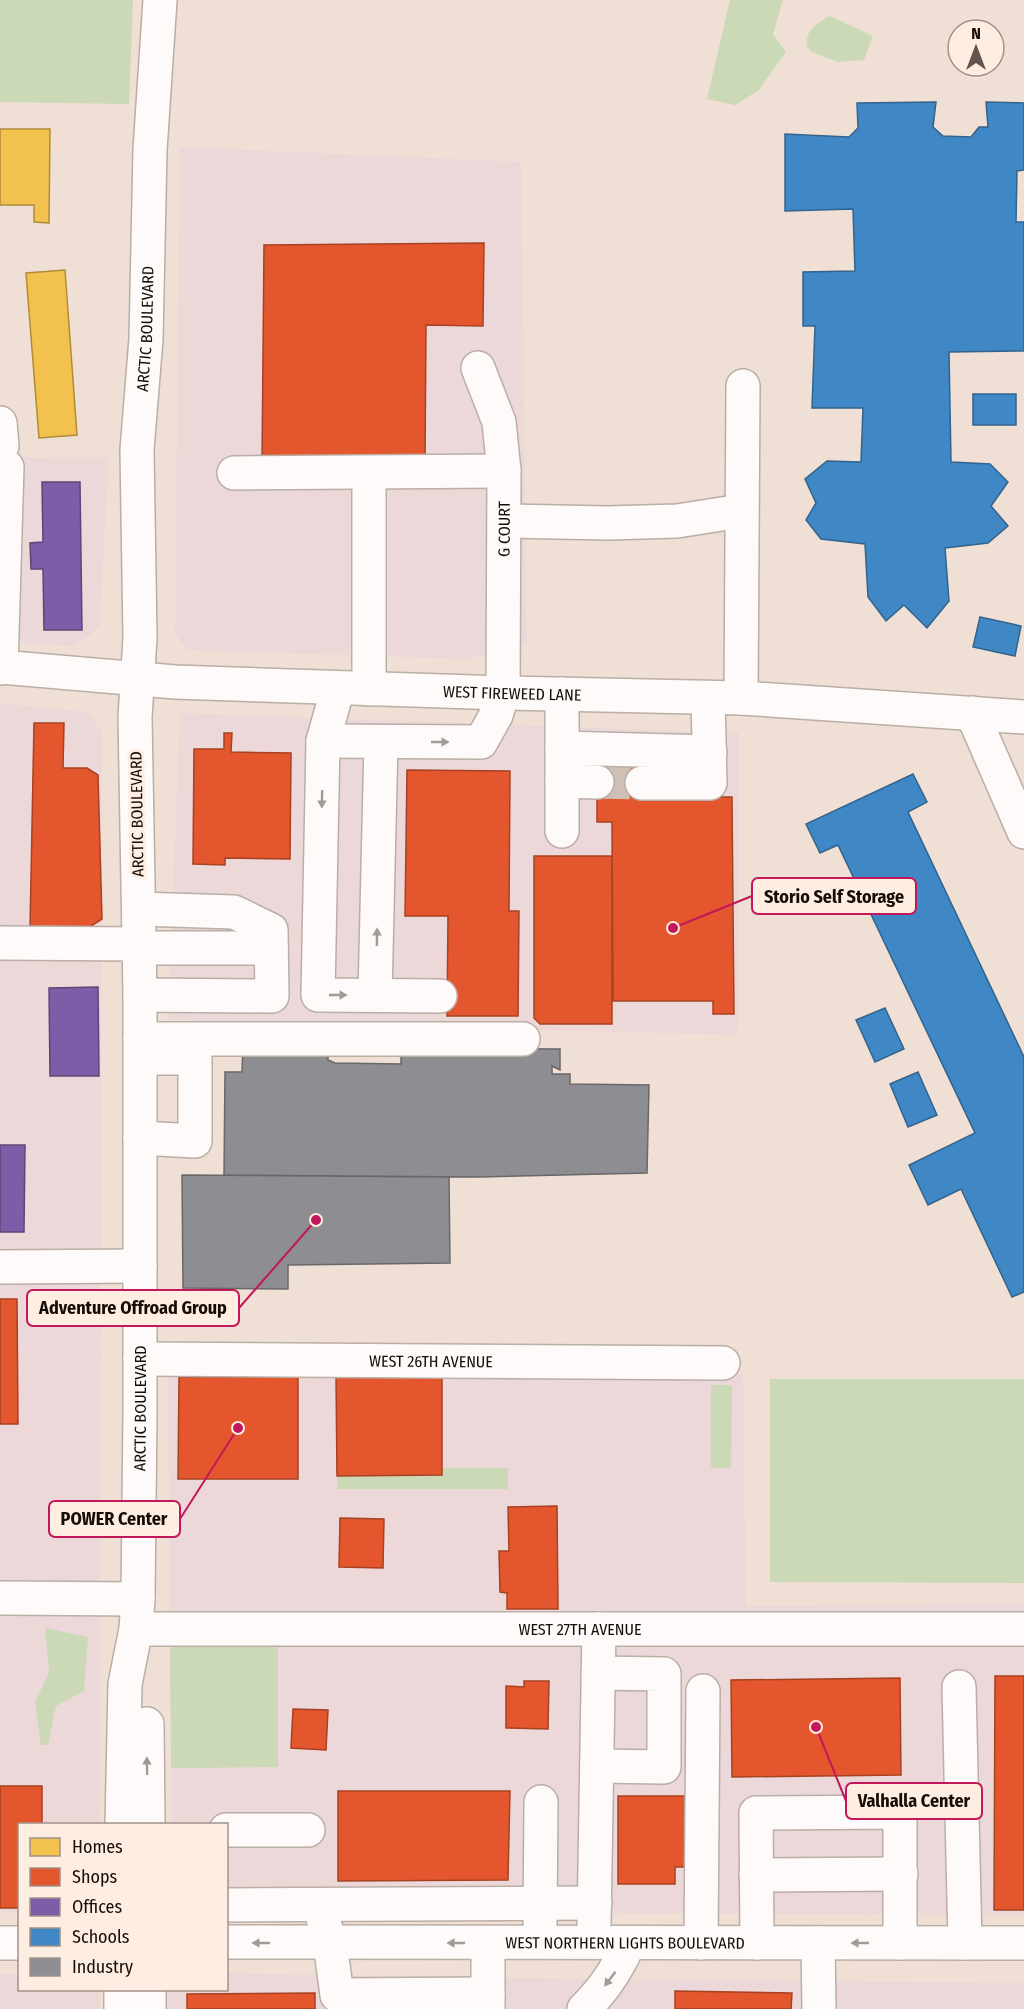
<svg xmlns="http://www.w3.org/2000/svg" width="1024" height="2009" viewBox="0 0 1024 2009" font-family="'Fira Sans Condensed',sans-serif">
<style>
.commercial{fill:#ecd8d9}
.green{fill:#cbd9b7}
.homes{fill:#f2c14e;stroke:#b08b39;stroke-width:1.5}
.shops{fill:#e4572e;stroke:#a64122;stroke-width:1.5}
.offices{fill:#7b5ea7;stroke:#5d4677;stroke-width:1.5}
.schools{fill:#3f88c5;stroke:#33638c;stroke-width:1.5}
.industry{fill:#8d8d92;stroke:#696768;stroke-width:1.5}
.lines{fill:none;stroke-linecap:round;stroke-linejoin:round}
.minor-tunnel{stroke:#cec0b5;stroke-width:33;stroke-dasharray:33 16;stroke-linecap:butt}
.minor-casing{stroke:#baaea5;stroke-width:36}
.major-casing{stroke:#baaea5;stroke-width:36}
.minor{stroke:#fdfaf9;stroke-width:33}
.major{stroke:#fdfaf9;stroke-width:33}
.oneway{fill:#a19b98}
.labels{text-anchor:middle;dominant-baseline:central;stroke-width:6;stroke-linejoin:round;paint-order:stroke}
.street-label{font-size:16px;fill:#160d07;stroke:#feede1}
.leader{fill:none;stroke:#c2185b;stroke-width:2}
.callout-dot{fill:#c2185b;stroke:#feede1;stroke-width:2}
.callout{fill:#feede1;stroke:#c2185b;stroke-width:2}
.callout-label{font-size:18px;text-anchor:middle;font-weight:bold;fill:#160d07}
</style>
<rect width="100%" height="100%" fill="#efdfd4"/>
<path class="commercial" d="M180 147 521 162 527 645 466 659 188 650 175 634Z
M109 457 99 627 75 647 0 640V458Z
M0 703 88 712 102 732 100 1824H20L19 1912H0Z
M180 713 739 733 738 1035 168 1020Z
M441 1368 743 1374 746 1606 1024 1604V1915L227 1912 226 1824H172L168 1369Z
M227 1973 393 1977 1024 1983V2009H166V1990H226Z
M0 1974H19L20 1990H94L100 1995V2009H0Z"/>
<path class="green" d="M0 0H133L129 104 0 102Z
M730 0H783L773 34 786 52 759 90 735 105 707 99Z
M830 16 873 36 864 60 838 62 812 52 807 47C805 30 816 24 830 16Z
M770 1379H1024V1583L770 1582Z
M711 1385H732L731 1468H711Z
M442 1468H508V1489H337V1476L442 1475Z
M45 1628 88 1637 84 1691 56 1706 48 1745H41L35 1703 49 1672Z
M278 1646V1767L171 1768 170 1647Z"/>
<path class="homes" d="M0 129H50L49 223 34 222V205H0Z
M65 270 77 435 39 438 26 273Z"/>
<path class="shops" d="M484 243 483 326 426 325 425 463H262L264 245Z
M34 723H64L63 768H87L98 775 102 919 88 928 30 929Z
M224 733H232L231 752 291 753 290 859 225 858V865L193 864 194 749H224Z
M597 764 641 765 642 797H597Z
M407 770 510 771 509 911H519L518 1016H447L448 916H405Z
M597 797H732L734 1014H713V1001H613L612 822H597Z
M534 856H612V1024H540L534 1018Z
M0 1299H17L18 1424H0Z
M442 1375V1475L337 1476 336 1376Z
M179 1377H298V1479H178Z
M557 1506 558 1609H507V1593L500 1592 499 1551H509L508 1507Z
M340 1518 384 1519 383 1568 339 1567Z
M995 1676H1024V1910H994Z
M900 1678 901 1775 732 1777 731 1680Z
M524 1681H549L548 1729 506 1728V1686L524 1687Z
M293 1709 328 1710 326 1750 291 1748Z
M0 1786H42V1824H20V1908H0Z
M338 1791H510L508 1880 338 1881Z
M618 1796H691V1867H675V1884H618Z
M675 1991 792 1993 791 2009H675Z
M315 1993V2009H187V1994Z"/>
<path class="offices" d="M42 482H80L82 630H44L43 569H31L30 543 43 542Z
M98 987 99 1076H50L49 988Z
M0 1145H25L24 1232H0Z"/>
<path class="schools" d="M936 102 933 127 943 136 971 137 979 127H988L986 102 1024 103V170L1017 171 1016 222H1024V351L949 352 951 462 990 464 1008 482 991 506 1008 526 988 543 945 548 949 601 927 628 904 605 886 621 868 597 865 544 821 539 806 520 816 503 805 479 827 461 861 462 863 408H812L815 326H803V272L855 271 853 209 785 211V134L849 137 858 128 857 103Z
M973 394H1016V425H973Z
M980 617 1021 626 1015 656 973 647Z
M913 774 927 802 908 812 1024 1057V1292L1012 1297 961 1189 928 1205 909 1165 975 1133 838 845 820 853 806 824Z
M885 1008 904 1049 875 1062 856 1020Z
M918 1072 937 1115 908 1127 890 1084Z"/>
<path class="industry" d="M243 1047 328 1048V1060L335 1063 401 1064V1048L560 1049V1070L552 1066V1074H570V1084L649 1085 647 1173 479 1177 224 1175 225 1072H242Z
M182 1175 449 1177 450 1263 288 1265V1289L183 1288Z"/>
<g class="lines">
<path class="minor-tunnel" d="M597 782 642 783"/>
<g class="minor-casing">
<g id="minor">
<path d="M0 423 2 446"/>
<path d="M234 473 504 471"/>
<path d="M504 521 608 523 677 521 741 511"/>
<path d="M1 668 7 467"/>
<path d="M338 688 323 741 318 995 440 996"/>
<path d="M369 689V473"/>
<path d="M562 694V831"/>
<path d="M741 698 743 386"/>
<path d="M972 713 1024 832"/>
<path id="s1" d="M323 741 481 742 496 715 503 693 504 471 499 422 478 368"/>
<path d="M562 748 710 752"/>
<path d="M562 781 597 782"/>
<path d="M642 783H710L708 698"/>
<path d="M139 909 234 912 271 930 272 996 140 995"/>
<path d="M0 943 139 944"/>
<path d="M139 948H271"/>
<path d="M375 995 381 742"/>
<path d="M140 1039H523"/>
<path d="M140 1138 195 1141V1058H155"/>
<path d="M0 1267 140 1266"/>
<path id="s2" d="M140 1359 723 1363"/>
<path d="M0 1598 138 1599"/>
<path id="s3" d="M136 1629H1024"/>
<path d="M959 1687 965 1943"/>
<path d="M597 1766 664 1767V1674L598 1673"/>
<path d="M226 1830H308"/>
<path d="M756 1875 901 1874"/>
<path d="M226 1905 595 1903"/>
<path d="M322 1915 330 1943 337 1995 488 1994"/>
<path d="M594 1924 599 1629"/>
<path d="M540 1926 541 1802"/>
<path d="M488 1943V2009"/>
<path d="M701 1943 703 1691"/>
<path d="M757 1943 756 1813 900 1812V1943"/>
<path d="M818 1943 819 2009"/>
<path d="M584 2009C604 1990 618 1968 629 1943"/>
</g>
</g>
<g class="major-casing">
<g id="major">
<path id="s4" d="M0 667 175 682 503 693 741 698 1024 717"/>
<path d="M147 1724 148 1824"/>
<path id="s5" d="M122 1824 125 1684 136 1629 138 1599 140 1411V995L135 717 140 638 137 450 146 339 150 150 160 0"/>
<path id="s6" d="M226 1942 1024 1943"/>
<path d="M0 1943H20"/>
<path d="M121 2009V1990"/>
<path d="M149 2009V1990"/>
</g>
</g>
<use href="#minor" class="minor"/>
<use href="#major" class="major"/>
</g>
<defs><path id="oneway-solid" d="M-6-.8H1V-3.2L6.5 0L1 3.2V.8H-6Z" transform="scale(1.5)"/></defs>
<g class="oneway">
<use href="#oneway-solid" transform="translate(440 742)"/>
<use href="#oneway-solid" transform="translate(322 799) rotate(91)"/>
<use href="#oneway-solid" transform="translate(377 937) rotate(-89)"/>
<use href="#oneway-solid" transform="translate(338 995)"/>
<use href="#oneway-solid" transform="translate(147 1766) rotate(-91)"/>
<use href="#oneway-solid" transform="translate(261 1943) rotate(-180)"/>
<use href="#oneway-solid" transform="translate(456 1943) rotate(180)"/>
<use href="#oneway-solid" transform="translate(860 1943) rotate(180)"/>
<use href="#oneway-solid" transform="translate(610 1979) rotate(127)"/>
</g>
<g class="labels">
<g class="street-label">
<text stroke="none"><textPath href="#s5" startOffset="1497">ARCTIC BOULEVARD</textPath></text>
<text stroke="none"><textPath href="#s1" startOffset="376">G COURT</textPath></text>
<text stroke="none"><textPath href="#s4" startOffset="513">WEST FIREWEED LANE</textPath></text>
<text transform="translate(137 814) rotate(-91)">ARCTIC BOULEVARD</text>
<text stroke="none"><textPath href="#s2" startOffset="291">WEST 26TH AVENUE</textPath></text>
<text stroke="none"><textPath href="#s5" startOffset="417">ARCTIC BOULEVARD</textPath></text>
<text stroke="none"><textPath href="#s3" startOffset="444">WEST 27TH AVENUE</textPath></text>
<text stroke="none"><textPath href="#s6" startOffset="399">WEST NORTHERN LIGHTS BOULEVARD</textPath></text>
</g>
</g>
<path class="leader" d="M673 928L752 896M316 1220L239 1308M238 1428L180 1519M816 1727L846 1801"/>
<g class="callout-dot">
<circle cx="673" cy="928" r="6"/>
<circle cx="316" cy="1220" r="6"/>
<circle cx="238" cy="1428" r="6"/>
<circle cx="816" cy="1727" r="6"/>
</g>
<g class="callout">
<rect x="752" y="878" width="164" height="36" rx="6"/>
<rect x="27" y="1290" width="212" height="36" rx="6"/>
<rect x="49" y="1501" width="131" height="36" rx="6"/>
<rect x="846" y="1783" width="136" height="36" rx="6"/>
</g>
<g class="callout-label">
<text x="834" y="903">Storio Self Storage</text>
<text x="133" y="1314">Adventure Offroad Group</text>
<text x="114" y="1525">POWER Center</text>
<text x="914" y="1807">Valhalla Center</text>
</g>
<rect x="18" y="1823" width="210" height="168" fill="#feede1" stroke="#a1938a" stroke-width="1.5"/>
<rect x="30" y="1838" width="30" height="18" fill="#f2c14e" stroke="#a1938a" stroke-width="1.5"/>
<text x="72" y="1853" font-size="18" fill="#160d07">Homes</text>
<rect x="30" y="1868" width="30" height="18" fill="#e4572e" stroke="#a1938a" stroke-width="1.5"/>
<text x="72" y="1883" font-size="18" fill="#160d07">Shops</text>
<rect x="30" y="1898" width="30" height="18" fill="#7b5ea7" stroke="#a1938a" stroke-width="1.5"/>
<text x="72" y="1913" font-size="18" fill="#160d07">Offices</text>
<rect x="30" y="1928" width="30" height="18" fill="#3f88c5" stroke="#a1938a" stroke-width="1.5"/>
<text x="72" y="1943" font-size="18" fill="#160d07">Schools</text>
<rect x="30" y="1958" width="30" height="18" fill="#8d8d92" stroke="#a1938a" stroke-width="1.5"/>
<text x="72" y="1973" font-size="18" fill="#160d07">Industry</text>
<g transform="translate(976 48)"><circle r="28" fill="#feede1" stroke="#a1938a" stroke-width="1.5"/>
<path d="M0-4.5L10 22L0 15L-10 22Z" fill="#62564f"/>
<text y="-9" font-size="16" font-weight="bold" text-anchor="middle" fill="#160d07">N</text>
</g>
</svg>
